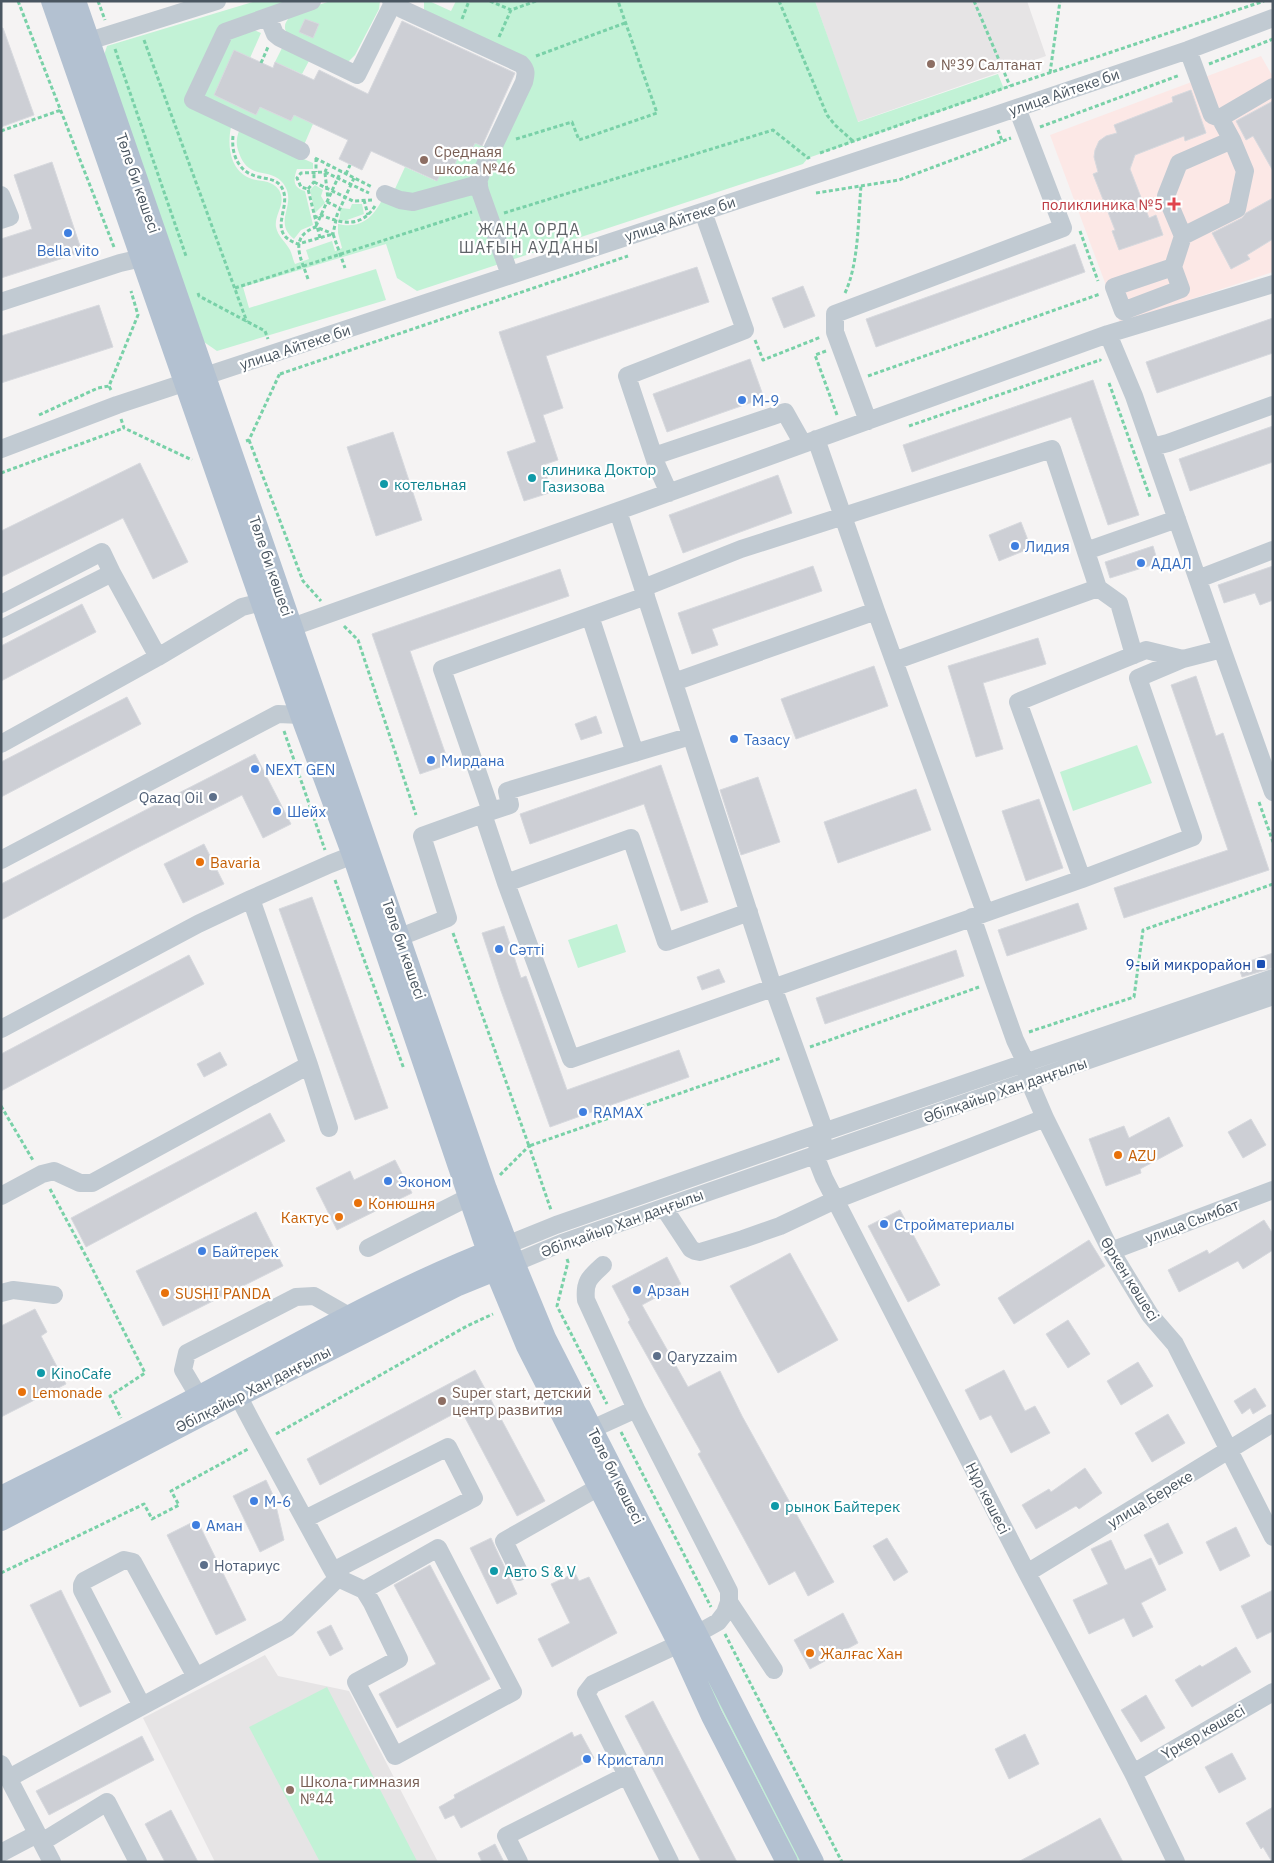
<svg xmlns="http://www.w3.org/2000/svg" width="1274" height="1863" viewBox="0 0 1274 1863" font-family="'IBM Plex Sans',sans-serif">
<style>
.education{fill:#e6e4e5}
.medical{fill:#fce8e6}
.green{fill:#c2f2d6}
.building{fill:#cdcfd5;stroke:#d7d9de}
.lines{fill:none;stroke-linecap:round;stroke-linejoin:round}
.path{stroke:#79d1a8;stroke-width:3;stroke-dasharray:4 2.5;stroke-linecap:butt}
.minor{stroke:#c1cad2;stroke-width:18}
.major{stroke:#b3c1d1;stroke-width:22}
.education-dot{fill:#8d6e63;stroke:#fff;stroke-width:2}
.health-dot{fill:#e0444e;stroke:#fff;stroke-width:2}
.shop-dot{fill:#3f7fe0;stroke:#fff;stroke-width:2}
.culture-dot{fill:#0f9aa8;stroke:#fff;stroke-width:2}
.service-dot{fill:#5c6f8a;stroke:#fff;stroke-width:2}
.food-dot{fill:#e8710a;stroke:#fff;stroke-width:2}
.transit-dot{fill:#1a4fb4;stroke:#fff;stroke-width:2}
.labels{text-anchor:middle;dominant-baseline:central;stroke-width:4.5;stroke-linejoin:round;paint-order:stroke}
.education-label{font-size:15px;fill:#785e54;stroke:#fff;text-anchor:start}
.street-label{font-size:15px;fill:#4a5661;stroke:#fff}
.health-label{font-size:15px;fill:#be3a42;stroke:#fff;text-anchor:end}
.shop-label{font-size:15px;fill:#366cbe;stroke:#fff;text-anchor:start}
.culture-label{font-size:15px;fill:#0d838f;stroke:#fff;text-anchor:start}
.service-label{font-size:15px;fill:#4e5e75;stroke:#fff;text-anchor:start}
.food-label{font-size:15px;fill:#c56008;stroke:#fff;text-anchor:start}
.transit-label{font-size:15px;fill:#164399;stroke:#fff;text-anchor:end}
.neighbourhood-label{font-size:16px;letter-spacing:1px;fill:#5f6368;stroke:#fff}
</style>
<rect width="100%" height="100%" fill="#f5f3f3"/>
<path class="education" d="M815 1H1027L1046 56 857 122Z
M265 1655 278 1676 349 1691 438 1862H215L143 1718Z"/>
<path class="medical" d="M1261 56 1273 77V272L1120 323 1050 135Z"/>
<path class="green" d="M256 1H296L221 28 185 102 231 127C227 146 230 172 252 179 262 182 272 180 279 190 287 204 274 214 276 227 278 237 286 242 290 250 292 254 293 260 295 264L309 259 306 250 332 241 335 251 342 248 338 233V224C361 229 373 218 383 198L485 184 532 80 426 15 424 9V1H429L451 11 456 1H815L858 122 998 74 1004 89 808 158 803 164 417 291 397 278 386 244 243 287 249 308 376 269 386 300 217 351 204 342 104 55 107 46Z
M331 1H380L379 9 355 55 349 61 345 62 286 32C278 13 317 6 331 1Z
M252 29 261 33 250 58 234 51 214 95 256 115 260 107 291 121 294 115 313 124 304 145 205 100 201 93 228 37Z
M283 46 310 59 302 74 275 62Z
M239 131 313 163V169H297C293 180 293 188 305 191L313 225 301 230 294 239C271 221 300 203 282 182 269 167 249 181 239 153 236 145 236 139 239 131Z
M475 143 486 147 471 180 420 195 394 191 405 167 436 181 442 170 450 174 459 155 467 159Z
M315 185 323 190 321 196 325 203 315 213 310 190Z
M352 204H362L364 214 347 220 339 221 341 208 350 209Z
M1137 745 1152 783 1073 811 1060 772Z
M617 924 626 952 578 968 568 940Z
M704 1666 804 1862H799L700 1668Z
M327 1687 417 1861 416 1862H320L249 1727Z"/>
<path class="building" d="M305 19 319 24 313 38 299 32Z
M402 21 515 73 482 146 475 143 467 159 459 155 450 174 442 170 437 181 371 151 362 170 339 159 348 140 294 115 291 121 260 107 256 115 214 95 234 50 273 68 275 62 314 80 319 70 368 94Z
M1 28H3L34 115 1 127Z
M1191 90 1206 133 1185 141 1184 136 1135 155 1130 169 1149 218 1156 215 1163 235 1119 250 1112 231 1115 230 1093 174 1098 172 1094 157 1095 150 1099 141 1106 136 1117 133 1114 125 1173 102 1172 97Z
M1273 101V171L1253 136 1246 140 1236 121Z
M52 162 82 252 1 278V239L32 229 14 175Z
M1273 198V239L1247 255 1250 259 1231 269 1212 233 1242 218 1246 213Z
M1075 244 1085 272 876 347 866 319Z
M697 267 709 302 546 356 563 408 543 415 558 460 543 465 552 492 524 501 507 452 536 442 499 332Z
M803 286 815 316 784 328 772 298Z
M99 305 113 347 1 383V336Z
M1273 318V353L1157 393 1146 362Z
M750 359 764 398 667 432 653 394Z
M1093 380 1139 515 1108 525 1071 417 912 472 903 445Z
M1273 426V462L1190 491 1179 459Z
M393 432 422 520 376 536 347 447Z
M140 463 188 562 153 579 123 518 1 577V531Z
M778 475 792 513 683 553 669 515Z
M1021 522 1031 548 999 561 989 535Z
M1153 546 1158 563 1110 578 1105 562Z
M813 566 822 591 712 629 718 645 692 654 678 613Z
M1273 566V600L1260 605 1255 593 1224 603 1218 585Z
M560 569 569 596 410 651 449 764 420 774 372 634Z
M82 604 96 632 1 681V646Z
M1038 638 1046 664 983 683 1003 749 976 757 948 666Z
M874 666 888 706 796 739 781 699Z
M1196 676 1216 736 1223 733 1269 870 1124 918 1114 888 1228 850 1171 685Z
M127 697 141 724 1 797V762Z
M596 716 602 733 581 740 575 724Z
M255 754 291 824 263 838 242 795 133 850 1 920V884Z
M661 765 708 902 681 911 644 804 530 844 520 814Z
M758 777 780 842 741 855 720 790Z
M916 789 931 830 838 863 824 822Z
M1039 799 1063 868 1026 881 1002 811Z
M204 844 224 884 183 903 164 864Z
M312 897 388 1108 355 1120 279 909Z
M1078 903 1087 929 1007 956 998 930Z
M504 926 521 978 526 976 567 1090 679 1050 689 1077 550 1127 501 991 482 933Z
M956 950 964 976 825 1024 816 998Z
M1273 953V968L1242 977 1238 965Z
M189 955 204 984 1 1091V1054Z
M719 969 725 982 702 990 697 977Z
M220 1052 227 1065 204 1077 197 1064Z
M270 1113 285 1141 86 1247 71 1218Z
M1169 1117 1183 1146 1140 1169 1141 1173 1106 1186 1089 1139 1124 1126 1129 1138Z
M1251 1119 1266 1145 1243 1158 1228 1132Z
M395 1160 412 1193 337 1230 316 1188 350 1171 354 1180Z
M900 1210 940 1285 908 1302 868 1226Z
M256 1212 283 1266 163 1326 136 1271Z
M1264 1220 1273 1234V1250L1243 1269 1238 1261 1179 1292 1168 1270 1207 1250 1209 1254Z
M1089 1240 1105 1266 1014 1324 998 1298Z
M790 1253 838 1340 778 1373 730 1286Z
M667 1257 681 1284 642 1305 688 1387 720 1371 742 1416 834 1582 808 1596 795 1571 769 1585 698 1454 701 1452 628 1322 630 1320 612 1286Z
M35 1309 47 1332 41 1336 66 1384 1 1417V1326Z
M1068 1320 1090 1354 1068 1368 1046 1334Z
M1138 1362 1153 1386 1121 1405 1107 1381Z
M475 1370 545 1501 517 1516 461 1410 320 1485 307 1459Z
M1004 1370 1025 1411 1035 1406 1050 1433 1011 1453 991 1415 980 1420 965 1390Z
M1255 1388 1266 1406 1253 1414 1250 1408 1242 1414 1234 1401Z
M1168 1414 1185 1443 1152 1462 1135 1433Z
M1085 1468 1102 1493 1079 1509 1076 1506 1036 1529 1022 1505 1049 1489 1051 1492Z
M266 1480 274 1497 284 1540 260 1552 233 1496Z
M197 1520 246 1620 216 1635 167 1535Z
M1168 1523 1183 1553 1159 1565 1144 1535Z
M1236 1527 1250 1556 1220 1571 1206 1542Z
M491 1538 517 1594 497 1604 470 1548Z
M887 1538 908 1572 894 1581 873 1546Z
M1111 1540 1125 1570 1151 1558 1166 1590 1141 1603 1153 1627 1133 1637 1124 1618 1089 1634 1073 1600 1108 1584 1091 1549Z
M430 1565 490 1679 397 1728 379 1694 436 1664 394 1585Z
M575 1573 579 1581 589 1577 617 1633 552 1667 538 1639 570 1623 551 1584Z
M61 1590 111 1692 80 1707 30 1605Z
M1273 1590V1631L1257 1639 1241 1606Z
M843 1613 858 1643 810 1669 794 1640Z
M331 1625 343 1649 330 1656 317 1632Z
M1236 1647 1251 1672 1192 1707 1175 1680 1200 1665 1202 1667Z
M1146 1695 1165 1728 1141 1742 1121 1710Z
M653 1701 737 1862H701L625 1716Z
M572 1732 574 1737 581 1734 594 1758 461 1828 454 1815 445 1819 439 1807 455 1798 454 1795Z
M1025 1734 1039 1764 1009 1779 995 1749Z
M142 1736 154 1760 49 1815 36 1791Z
M1232 1753 1246 1779 1219 1793 1205 1767Z
M1273 1807V1862H1272L1263 1847 1261 1849 1246 1823Z
M171 1810 198 1862H165L145 1824Z
M1100 1818 1123 1862H1018L1067 1836Z
M495 1844 504 1862H482L478 1853Z"/>
<g class="lines">
<path class="path" d="M18 1 114 247
M98 1 105 20
M490 1 511 10
M779 1 827 115 835 125 854 142
M974 1 1010 86
M462 19 469 1
M499 37 511 10 536 1
M144 40 247 322
M115 49 186 256
M536 56 625 23
M261 63 268 47
M1209 64 1273 39
M1050 73 1060 1
M1040 127 1180 75
M998 130 1002 141
M1 131 61 110
M233 136C231 155 239 173 259 177 267 179 275 179 280 185 296 205 263 232 298 244L333 234 345 268
M516 139 572 122 579 140 657 113 618 1
M820 153 1010 86 1264 1
M315 158 372 187
M316 158V172
M325 172 369 193
M325 173 328 199
M346 174 350 165
M314 182 353 201 372 200
M308 189 314 182V172
M816 193 899 180 1011 138
M364 200 368 215
M327 202 340 208
M504 213 773 130 808 158 810 157
M314 218 321 215C342 224 361 228 375 206
M316 226 341 171
M1080 231 1098 281
M320 238 308 189 301 187 297 178 301 173 325 172 328 165
M308 279C301 258 288 237 316 227L333 234 337 215 354 178
M235 288 472 212
M198 293 199 296 265 331 268 339
M845 293C859 263 858 219 861 186
M755 340 763 360 821 337
M826 351 815 355 837 415
M280 374 628 256
M868 376 1100 294
M1109 383 1150 497
M111 390 109 386 138 315 131 291
M39 415 98 388 109 386
M121 419 124 428 192 460
M909 426 1100 360 1101 361
M249 440 303 581 321 601
M246 441 249 440 280 373
M1 473 124 428
M344 626 358 640 416 815
M284 731 325 850
M1259 802 1273 842
M335 880 404 1069
M453 933 529 1146 781 1058
M1029 1032 1134 997 1143 930 1273 884
M810 1047 979 987
M1 1106 34 1162
M500 1175 529 1146 551 1210
M50 1189 88 1260 145 1373 110 1396 121 1418
M567 1259 568 1262 557 1306 607 1404
M621 1432 711 1607
M276 1434 467 1326 493 1314
M1 1573 144 1504 152 1519 179 1505 171 1491 248 1449
M725 1634 842 1862"/>
<path class="minor" d="M391 1 402 9 521 64C527 70 526 74 524 82L482 171 478 182 480 191 510 275
M268 17 275 34 280 38 357 75 393 3
M89 41 217 1
M1188 50 1212 115 1220 118
M301 151 193 100 225 32 312 1
M385 194 400 200 413 202 479 184
M1 195 10 217 1 220
M1183 236 1237 209 1245 171 1232 140
M1173 267 1114 287 1123 311 1181 289 1173 267 1183 236 1166 196 1179 163 1232 140 1220 118 1273 87
M1 302 120 263 142 258
M1108 334 1134 396 1222 649
M868 421 835 332V314L1063 228 1017 108
M816 439 876 611 985 912
M1152 447 1168 443 1273 405
M1 449 117 405 993 116 1188 50 1273 18
M654 456 785 412 803 444
M669 493 657 466 627 376 745 330 703 212
M618 511 773 987 825 1132 815 1155 824 1178 1027 1573 1133 1773 1176 1862
M1086 551 1177 519
M1198 579 1273 550
M643 588 741 549 1052 449 1098 588
M1 604 102 552 112 573
M590 616 635 753
M292 627 618 511 1108 334 1273 284
M1 629 112 573 158 657
M894 661 1098 588 1119 603 1134 655
M674 682 876 611
M1 744 158 657 242 607 262 602
M491 811 442 669 646 596
M483 814 510 805 507 791 691 736
M1 860 278 714 301 715
M1082 879 1193 837 1138 678 1183 659
M506 883 571 1059 1082 879 1018 702 1146 650 1183 659 1222 649 1273 792
M251 899 330 864 353 855
M972 917 994 981 1015 1040 1026 1063 1033 1090 1045 1118 1111 1251 1150 1315 1175 1344 1273 1537
M400 937 448 918 422 836 483 814 506 883 631 838 666 942 749 912
M1 1029 198 924 251 899 309 1065 92 1183H80L54 1171 42 1174 1 1196
M309 1065 329 1128
M664 1208 691 1249 695 1251 700 1252 743 1239 780 1226 835 1200 1045 1118
M507 1245 556 1225 797 1141 1273 978
M368 1248 469 1197
M1111 1251 1273 1190
M514 1263 562 1243 1273 996
M603 1265C590 1277 584 1281 586 1300L636 1409 729 1591V1602L725 1613 718 1622 679 1644 593 1684 586 1693 670 1862
M1 1293 13 1290 54 1295
M233 1386C265 1448 299 1509 333 1571L474 1498 448 1447 305 1519
M199 1397 183 1370 187 1353 296 1297 314 1296 349 1316
M592 1429 636 1409
M519 1572 504 1541 599 1487
M1027 1573 1273 1423
M338 1578 364 1590 372 1603 399 1659 356 1682 395 1756 513 1692 438 1548 364 1590
M729 1602 774 1670
M196 1677 287 1628 338 1578 333 1571
M1 1764 52 1862
M1133 1773 1273 1692
M9 1778 196 1677 133 1562 124 1560 84 1581 82 1585V1590L142 1706
M42 1842 107 1802 138 1862
M1 1853 37 1834
M519 1862 506 1836 627 1775"/>
<path class="major" d="M52 1 301 715 353 855 488 1252 527 1346 679 1644 712 1716 787 1862
M75 1 486 1189 514 1263 545 1338 813 1862
M1 1497C78 1459 155 1421 230 1380 319 1332 407 1283 501 1247
M1 1520 238 1396 458 1285 510 1264"/>
</g>
<g class="education-dot">
<circle cx="931" cy="64" r="5"/>
<circle cx="424" cy="160" r="5"/>
<circle cx="442" cy="1401" r="5"/>
<circle cx="290" cy="1790" r="5"/>
</g>
<path class="health-dot" d="M1171.5 196.5h5v5h5v5h-5v5h-5v-5h-5v-5h5z"/>
<g class="shop-dot">
<circle cx="68" cy="233" r="5"/>
<circle cx="742" cy="400" r="5"/>
<circle cx="1015" cy="546" r="5"/>
<circle cx="1141" cy="563" r="5"/>
<circle cx="734" cy="739" r="5"/>
<circle cx="431" cy="760" r="5"/>
<circle cx="255" cy="769" r="5"/>
<circle cx="277" cy="811" r="5"/>
<circle cx="499" cy="949" r="5"/>
<circle cx="583" cy="1112" r="5"/>
<circle cx="388" cy="1181" r="5"/>
<circle cx="884" cy="1224" r="5"/>
<circle cx="202" cy="1251" r="5"/>
<circle cx="637" cy="1290" r="5"/>
<circle cx="254" cy="1501" r="5"/>
<circle cx="196" cy="1525" r="5"/>
<circle cx="587" cy="1759" r="5"/>
</g>
<g class="culture-dot">
<circle cx="532" cy="478" r="5"/>
<circle cx="384" cy="484" r="5"/>
<circle cx="41" cy="1373" r="5"/>
<circle cx="775" cy="1506" r="5"/>
<circle cx="494" cy="1571" r="5"/>
</g>
<g class="service-dot">
<circle cx="213" cy="797" r="5"/>
<circle cx="657" cy="1356" r="5"/>
<circle cx="204" cy="1565" r="5"/>
</g>
<g class="food-dot">
<circle cx="200" cy="862" r="5"/>
<circle cx="1118" cy="1155" r="5"/>
<circle cx="358" cy="1203" r="5"/>
<circle cx="339" cy="1217" r="5"/>
<circle cx="165" cy="1293" r="5"/>
<circle cx="22" cy="1392" r="5"/>
<circle cx="810" cy="1653" r="5"/>
</g>
<rect class="transit-dot" x="1256" y="959" width="10" height="10" rx="2.5"/>
<g class="labels">
<g class="education-label">
<text x="941" y="64">№39 Салтанат</text>
<text x="434" y="151">Среднаяя<tspan x="434" dy="17">школа №46</tspan></text>
<text x="452" y="1392">Super start, детский<tspan x="452" dy="17">центр развития</tspan></text>
<text x="300" y="1781">Школа-гимназия<tspan x="300" dy="17">№44</tspan></text>
</g>
<g class="street-label">
<text transform="translate(1064 92) rotate(-19)">улица Айтеке би</text>
<text transform="translate(138 183) rotate(71)">Төле би көшесі</text>
<text transform="translate(680 219) rotate(-18)">улица Айтеке би</text>
<text transform="translate(295 347) rotate(-18)">улица Айтеке би</text>
<text transform="translate(271 566) rotate(71)">Төле би көшесі</text>
<text transform="translate(404 949) rotate(71)">Төле би көшесі</text>
<text transform="translate(1005 1090) rotate(-19)">Әбілқайыр Хан даңғылы</text>
<text transform="translate(1192 1221) rotate(-21)">улица Сымбат</text>
<text transform="translate(622 1223) rotate(-20)">Әбілқайыр Хан даңғылы</text>
<text transform="translate(1130 1279) rotate(58)">Өркен көшесі</text>
<text transform="translate(253 1389) rotate(-27)">Әбілқайыр Хан даңғылы</text>
<text transform="translate(616 1476) rotate(63)">Төле би көшесі</text>
<text transform="translate(988 1498) rotate(63)">Нұр көшесі</text>
<text transform="translate(1150 1499) rotate(-31)">улица Береке</text>
<text transform="translate(1203 1732) rotate(-30)">Үркер көшесі</text>
</g>
<g class="health-label">
<text x="1163" y="204">поликлиника №5</text>
</g>
<g class="shop-label">
<text x="68" y="250" text-anchor="middle">Bella vito</text>
<text x="752" y="400">M-9</text>
<text x="1025" y="546">Лидия</text>
<text x="1151" y="563">АДАЛ</text>
<text x="744" y="739">Тазасу</text>
<text x="441" y="760">Мирдана</text>
<text x="265" y="769">NEXT GEN</text>
<text x="287" y="811">Шейх</text>
<text x="509" y="949">Cәтті</text>
<text x="593" y="1112">RAMAX</text>
<text x="398" y="1181">Эконом</text>
<text x="894" y="1224">Стройматериалы</text>
<text x="212" y="1251">Байтерек</text>
<text x="647" y="1290">Арзан</text>
<text x="264" y="1501">M-6</text>
<text x="206" y="1525">Аман</text>
<text x="597" y="1759">Кристалл</text>
</g>
<g class="culture-label">
<text x="542" y="469">клиника Доктор<tspan x="542" dy="17">Газизова</tspan></text>
<text x="394" y="484">котельная</text>
<text x="51" y="1373">KinoCafe</text>
<text x="785" y="1506">рынок Байтерек</text>
<text x="504" y="1571">Авто S &amp; V</text>
</g>
<g class="service-label">
<text x="203" y="797" text-anchor="end">Qazaq Oil</text>
<text x="667" y="1356">Qaryzzaim</text>
<text x="214" y="1565">Нотариус</text>
</g>
<g class="food-label">
<text x="210" y="862">Bavaria</text>
<text x="1128" y="1155">AZU</text>
<text x="368" y="1203">Конюшня</text>
<text x="329" y="1217" text-anchor="end">Кактус</text>
<text x="175" y="1293">SUSHI PANDA</text>
<text x="32" y="1392">Lemonade</text>
<text x="820" y="1653">Жалғас Хан</text>
</g>
<g class="transit-label">
<text x="1251" y="964">9-ый микрорайон</text>
</g>
<g class="neighbourhood-label">
<text x="529" y="229">ЖАҢА ОРДА<tspan x="529" dy="18">ШАҒЫН АУДАНЫ</tspan></text>
</g>
</g>
<rect width="1274" height="1863" fill="none" stroke="#4a5661" stroke-width="5"/>
</svg>
